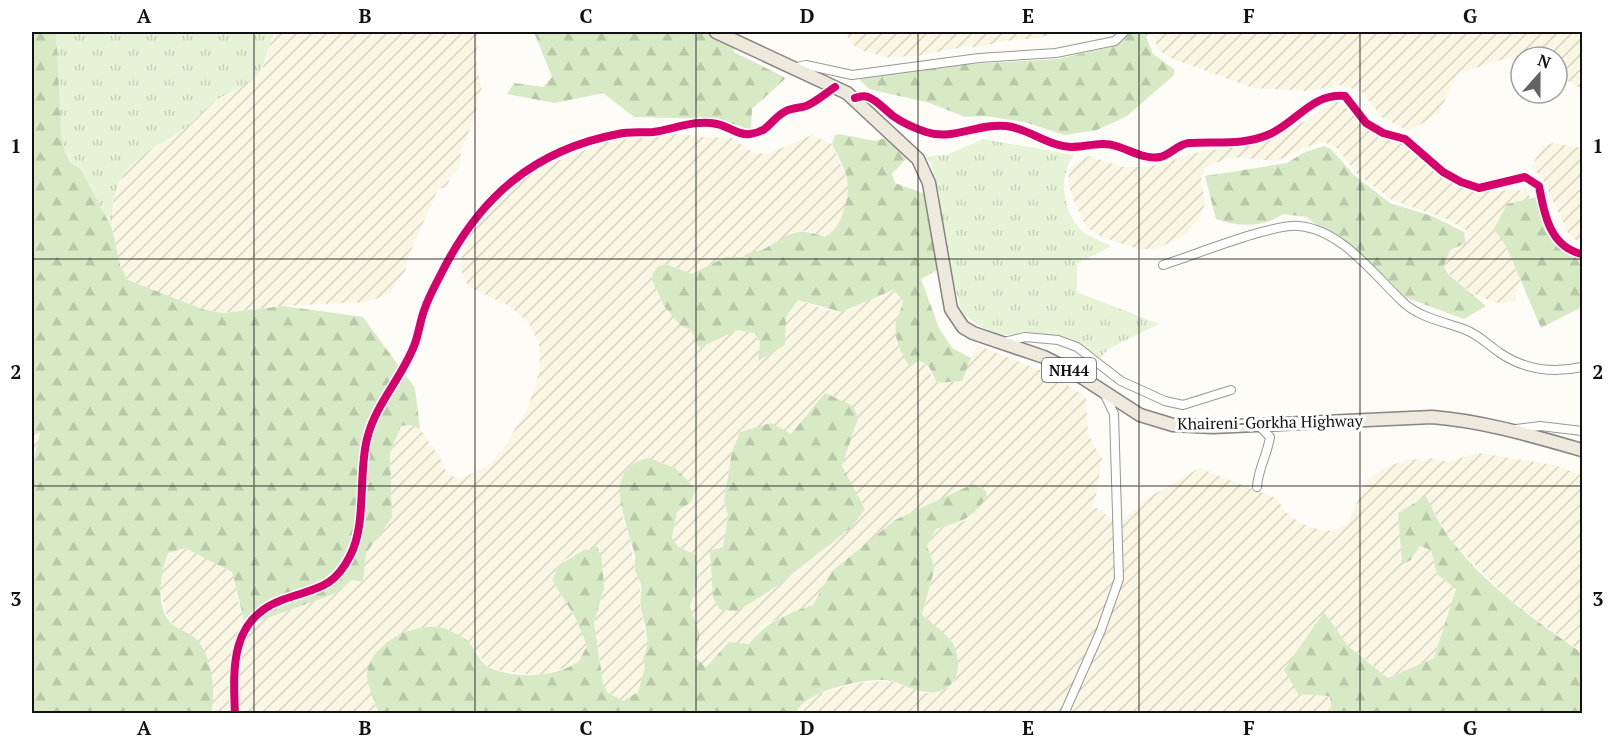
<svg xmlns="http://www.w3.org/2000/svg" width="1614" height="745" viewBox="0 0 1614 745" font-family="'PT Serif',serif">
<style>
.farmland{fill:url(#farmland-furrows);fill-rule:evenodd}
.grass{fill:url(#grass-tufts)}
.forest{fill:url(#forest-firs)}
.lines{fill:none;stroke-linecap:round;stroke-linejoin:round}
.minor-casing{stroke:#979795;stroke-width:10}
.primary-casing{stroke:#858482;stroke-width:15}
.minor{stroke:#fffffe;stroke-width:8}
.primary{stroke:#ede9dc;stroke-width:12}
.cycleway-casing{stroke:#fff;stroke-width:11}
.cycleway{stroke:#d6006c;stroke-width:8}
.grid{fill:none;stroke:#111;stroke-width:1.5;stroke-opacity:0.55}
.labels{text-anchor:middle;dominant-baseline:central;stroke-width:6;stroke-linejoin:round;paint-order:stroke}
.shield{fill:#fff;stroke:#585858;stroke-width:1.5}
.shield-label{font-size:15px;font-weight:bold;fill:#111}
.street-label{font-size:16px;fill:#111;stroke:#fff}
.neatline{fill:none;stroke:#111;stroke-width:2}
.grid-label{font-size:20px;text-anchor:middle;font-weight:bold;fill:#111}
</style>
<defs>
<pattern id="farmland-furrows" width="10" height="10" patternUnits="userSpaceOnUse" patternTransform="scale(1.5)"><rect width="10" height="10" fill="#f9f7e4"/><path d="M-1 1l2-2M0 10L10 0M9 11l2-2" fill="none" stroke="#d4d3c3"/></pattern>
<pattern id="grass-tufts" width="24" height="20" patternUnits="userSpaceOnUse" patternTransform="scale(1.5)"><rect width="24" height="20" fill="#e7f3d7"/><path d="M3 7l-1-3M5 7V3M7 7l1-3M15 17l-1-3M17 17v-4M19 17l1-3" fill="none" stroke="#c5cfb8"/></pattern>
<pattern id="forest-firs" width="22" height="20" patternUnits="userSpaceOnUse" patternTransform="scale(1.5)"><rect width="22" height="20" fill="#d8eac5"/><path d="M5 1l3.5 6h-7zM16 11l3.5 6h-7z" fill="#b8c8a8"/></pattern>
</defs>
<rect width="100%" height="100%" fill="#fdfcf7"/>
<path class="farmland" d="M274 32H479L476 59 481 89 474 120 461 150 460 167 449 179 448 187 438 189 408 257 406 269 390 294 367 302 283 306 223 313 205 310 128 280 120 265 112 229V204L124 173 140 155 189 125 212 103 243 84 262 70Z
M845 32H1053L1052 34 1038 38 1003 41 977 48 969 46 916 56 885 57 861 50 852 44Z
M1150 32H1582V87H1578L1557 74V57H1521V60L1504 59 1457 74 1439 113 1409 131 1382 117 1362 92 1341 85 1306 91 1253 88 1168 57 1159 50Z
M1333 102H1340L1373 131 1406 146 1441 174 1480 191 1527 190 1530 197 1510 249V256L1520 280 1515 300 1502 304 1491 301 1472 293 1448 273 1445 266V259L1450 250 1468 241 1466 230 1449 220 1392 200 1356 173 1338 149 1325 142 1305 147 1277 161 1230 157 1206 167 1201 178 1205 203 1198 220 1185 235 1156 249H1138L1102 237 1086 227 1071 194 1068 181 1069 172 1073 165 1089 156 1123 167H1149L1203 151 1229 148 1276 135 1305 121Z
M677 134 713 138 730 137 754 153 767 154 812 135 832 144 849 185V198L840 221 832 233 826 237 806 230 763 251 746 254 744 257H726L692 274 666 264 655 270 681 326 691 330 699 348 738 330H747L753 333 760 342 758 360 785 345 786 317 798 300 827 310 841 312 893 290 903 300 902 313 896 322 937 383 962 381 977 345 1050 374 1086 397 1088 434 1102 459 1094 506 1117 523 1135 511 1141 502 1199 468 1276 498 1286 512 1300 523 1320 530 1333 531 1347 524 1368 479 1384 468 1406 460 1420 459 1423 462 1430 458 1448 462 1478 453 1555 465 1582 476V653L1509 599 1462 552 1451 540 1425 497 1398 513 1402 564 1411 560 1420 546 1431 550 1437 574 1456 589 1434 658 1388 678 1348 646 1323 613 1332 713H796L798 708 814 695 857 683 890 681 927 693 948 688 953 683 960 667 951 640 922 614 935 567 927 546 936 529 967 520 987 497 832 571 813 605 784 615 762 627 749 644 729 642 706 667 694 657 700 635 690 606 697 586 672 537 677 512 691 502 696 489 675 468 649 458 620 481 623 522 629 531 635 570 641 584 639 597 647 644 646 667 638 692 623 701 607 692 603 683 594 623 604 588 602 558 591 551 567 558 560 564 552 580 575 617 587 646 579 661 573 665 538 676 493 669 486 666 473 645 438 628 416 630 382 645 371 660 367 675 378 713 238 714 239 663 244 638 254 623 334 594 352 580 363 581 366 553 392 518 390 454 401 426 411 425 420 429 439 456 447 473 459 480 488 466 506 445 528 407 540 370 539 343 529 323 518 313 504 303 499 304 497 300 468 287 461 269 462 254 473 224 483 211 516 182 557 161 609 141ZM858 418 842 466 865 509 852 527 773 589 737 611 723 547 728 515 724 501 732 451Z
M1553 143 1582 148V241L1576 240 1568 233 1543 180 1532 167 1541 147Z
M40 432 33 467 32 469V437Z
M185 548 229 569 235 579 238 601 244 620 229 677 230 713H211L210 671 207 660 199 643 173 624 166 613 160 588 161 571 168 553Z"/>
<path class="grass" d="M56 32H274C271 40 264 66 261 70 250 84 229 92 215 101 204 108 198 119 188 126 140 159 112 161 112 229L81 169 71 162 62 143Z
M983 139 1074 155C1058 176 1062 211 1081 230 1089 237 1102 241 1111 246L1077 264V292L1159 324 1108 349 1100 358C1060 330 1051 336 1006 335 993 334 974 324 965 315 954 303 936 188 931 163L924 157 946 155Z"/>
<path class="forest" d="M32 32H56L62 143 70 162 81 169 112 229 120 265 128 280 205 310 223 313 283 306 363 317 415 388 420 429 411 425 401 426 390 454 392 518 366 553 363 582 352 580 334 594 254 623 244 620 232 572 185 548 168 553C161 572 154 608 172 624 180 630 193 634 199 642 212 660 216 692 211 714L32 713V469L40 432 32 437Z
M534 32H705L734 46V52L786 78 752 109 751 130 717 119 634 117 603 93 555 103 507 94 514 83 543 87 552 77Z
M1131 32 1149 34 1146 37 1153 54 1175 70 1173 76 1127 116 1097 130 1065 135 1024 122 985 116 965 117 930 103 869 89 859 79 935 66 1057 59 1111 47Z
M839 134 875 141 886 138 906 159 892 174 895 183 928 195 937 270 921 279 939 328 952 348 971 358 962 381 937 383 929 367 919 360 910 367C902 355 893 338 896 322 898 315 902 309 903 300L893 290 841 312 798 300 786 317 785 345 758 361 760 342 754 333 738 330 699 348 691 330 681 326 664 306 651 278 657 267 666 264 692 274 726 257H743L746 254C751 252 760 251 764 249 790 235 794 226 825 237 834 232 839 224 842 215 854 185 846 171 832 144L835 135Z
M1324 146 1331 149 1354 175 1390 203 1432 216 1464 232 1466 243 1450 250 1444 266 1448 274 1486 306 1464 319 1404 297 1333 233 1321 229 1307 217 1283 214C1263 228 1238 227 1216 219L1205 176 1287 163 1303 153Z
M1536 197C1544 231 1548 243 1582 255V307L1541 328 1506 246 1494 229 1507 204Z
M825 393 853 406 858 418 842 466 865 509 852 527 773 589 737 611 720 610 713 598 710 551 723 547 728 515 724 501 732 451 740 432 771 423 791 434Z
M649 458 675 468 696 489 691 502 677 512 672 537 678 547 696 555 697 586 690 606 700 635 694 657 706 667 729 642 749 644C768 620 784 615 813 605L832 571 895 520 973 484 986 491 987 497C970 520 963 521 936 529L927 546 935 567 922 614C931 623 945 632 952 642 966 665 956 696 926 692 914 691 903 684 891 681 868 676 804 691 796 713H378C376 701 366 685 367 674 370 644 410 624 438 627 446 628 457 634 464 638 475 645 479 664 490 668 517 679 555 678 579 661L587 646 575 617 552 580 560 564 586 549 591 551 594 546 597 547 602 558 604 588 594 623 603 683 607 692 623 701 638 692 645 667 643 658C652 643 644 624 641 608 639 600 642 593 641 585 640 580 636 573 635 570 634 566 635 560 635 556 628 523 598 468 649 458Z
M1426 496C1434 511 1441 528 1452 541 1486 586 1536 621 1582 653V713H1332L1330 696 1298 694 1284 670 1324 612 1348 646 1388 678 1434 658 1456 589 1437 574 1431 550 1420 546 1411 560 1402 565 1398 513Z"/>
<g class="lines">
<g class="minor-casing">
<path id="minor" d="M793 68 806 65 852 75 979 58 1056 53 1115 41 1124 32
M855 98C859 97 863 95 868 97 877 100 885 110 893 116 903 123 914 128 926 132 953 141 978 123 1006 126 1028 128 1047 146 1071 147 1086 147 1102 141 1116 146 1130 150 1145 160 1160 157 1170 155 1178 144 1189 143 1216 141 1243 146 1270 134 1297 122 1312 93 1345 96L1366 123 1383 133 1405 139 1443 172 1461 182 1479 188 1525 177 1539 186C1544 214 1550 247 1582 254
M1163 265C1192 256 1273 223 1299 226 1342 230 1374 275 1403 302 1419 318 1446 322 1466 330 1479 335 1488 345 1500 353 1525 370 1554 373 1582 367
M1004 342 1025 337 1058 340 1077 347 1121 381 1165 401 1183 405 1231 390
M1516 429 1540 426 1582 431
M1257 487C1258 469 1267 456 1270 437L1258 425
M235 714C233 668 230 619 282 600 314 588 333 590 350 556 367 524 358 474 367 439 375 405 401 379 414 346 419 334 420 320 425 308 429 296 436 284 442 272 480 197 534 150 618 134 630 131 642 133 653 132 674 129 696 119 717 124 728 126 739 136 750 134 771 131 770 119 786 111 792 108 800 108 806 106 816 102 826 93 835 87
M1064 714 1101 630 1119 579 1114 414 1104 393"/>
</g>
<g class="primary-casing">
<path id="primary" d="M716 32 847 93 918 159 929 183 951 309 963 327 973 333 1044 357 1072 371 1140 415 1173 425 1213 427 1432 417C1483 421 1533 436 1582 450"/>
</g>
<use href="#minor" class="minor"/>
<use href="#primary" class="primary"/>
<g class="cycleway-casing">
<path id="cycleway" d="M855 98C859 97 863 95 868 97 877 100 885 110 893 116 903 123 914 128 926 132 953 141 978 123 1006 126 1028 128 1047 146 1071 147 1086 147 1102 141 1116 146 1130 150 1145 160 1160 157 1170 155 1178 144 1189 143 1216 141 1243 146 1270 134 1297 122 1312 93 1345 96L1366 123 1383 133 1405 139 1443 172 1461 182 1479 188 1525 177 1539 186C1544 214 1550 247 1582 254
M235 714C233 668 230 619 282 600 314 588 333 590 350 556 367 524 358 474 367 439 375 405 401 379 414 346 419 334 420 320 425 308 429 296 436 284 442 272 480 197 534 150 618 134 630 131 642 133 653 132 674 129 696 119 717 124 728 126 739 136 750 134 771 131 770 119 786 111 792 108 800 108 806 106 816 102 826 93 835 87"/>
</g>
<use href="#cycleway" class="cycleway"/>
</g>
<path class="grid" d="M254 32V714M475 32V714M696 32V714M918 32V714M1139 32V714M1360 32V714M32 259H1582M32 486H1582"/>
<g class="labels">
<rect class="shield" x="1042" y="358" width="54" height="24" rx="4.5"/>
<g class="shield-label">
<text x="1069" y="370">NH44</text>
</g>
<g class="street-label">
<text transform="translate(1270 422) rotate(-1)">Khaireni-Gorkha Highway</text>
</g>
</g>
<rect width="1614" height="745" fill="none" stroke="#ffffff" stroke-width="66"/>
<g transform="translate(1539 75) rotate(21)"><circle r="28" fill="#ffffff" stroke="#a0a0a0" stroke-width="1.5"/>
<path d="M0-4.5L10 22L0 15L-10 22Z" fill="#646362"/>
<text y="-9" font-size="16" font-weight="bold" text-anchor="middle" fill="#111111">N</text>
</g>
<rect x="33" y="33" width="1548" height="679" class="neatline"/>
<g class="grid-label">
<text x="144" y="23">A</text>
<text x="365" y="23">B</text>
<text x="586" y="23">C</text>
<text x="807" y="23">D</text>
<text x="1028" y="23">E</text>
<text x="1249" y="23">F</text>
<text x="1470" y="23">G</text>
<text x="16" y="153">1</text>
<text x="1598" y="153">1</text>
<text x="16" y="379">2</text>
<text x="1598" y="379">2</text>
<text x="16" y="606">3</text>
<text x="1598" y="606">3</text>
<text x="144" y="735">A</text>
<text x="365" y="735">B</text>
<text x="586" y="735">C</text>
<text x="807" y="735">D</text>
<text x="1028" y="735">E</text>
<text x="1249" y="735">F</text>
<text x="1470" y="735">G</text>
</g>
</svg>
